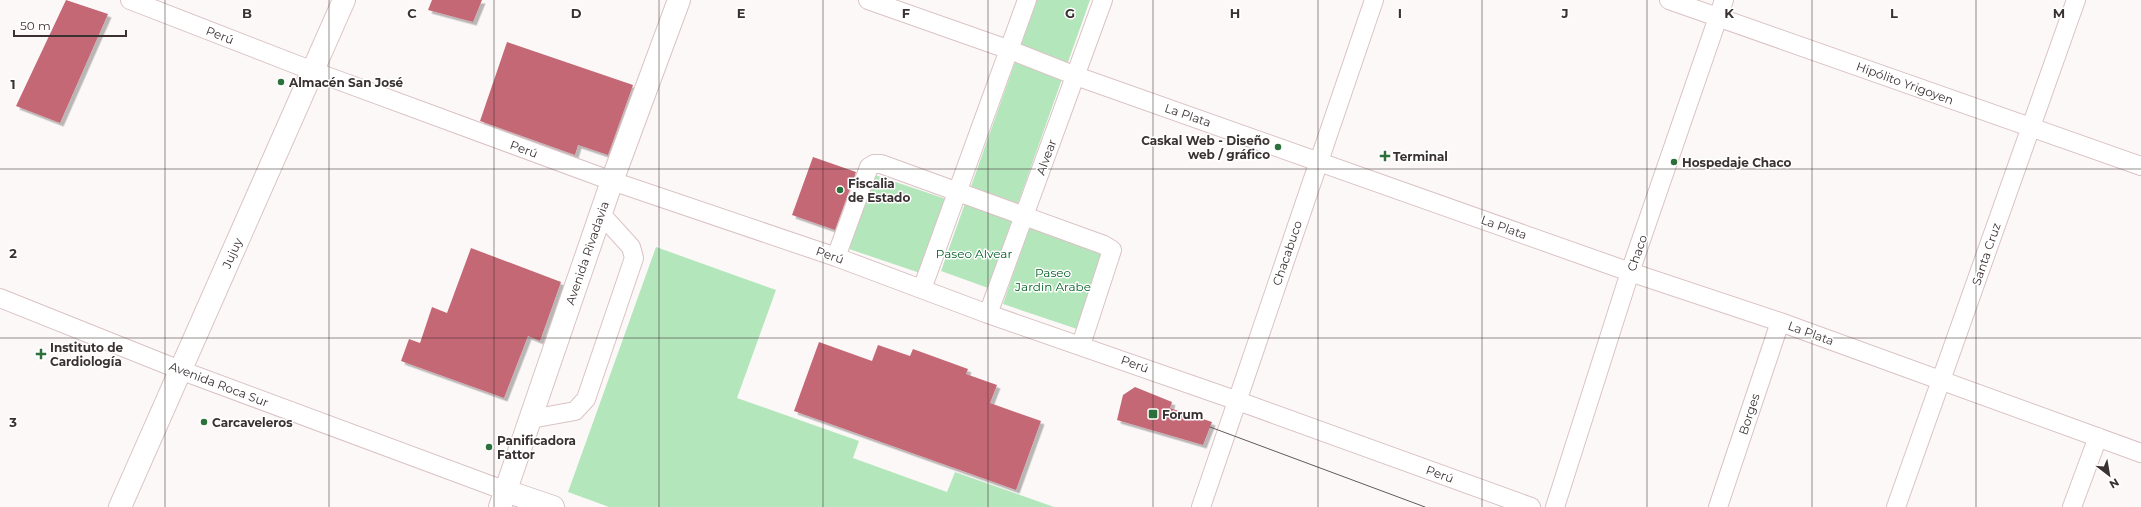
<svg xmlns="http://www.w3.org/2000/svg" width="2141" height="507" viewBox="0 0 2141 507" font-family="Montserrat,sans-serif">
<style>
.green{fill:#b4e6bb}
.building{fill:#c56876;filter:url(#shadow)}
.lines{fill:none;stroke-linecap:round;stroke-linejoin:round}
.minor-casing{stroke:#dac3c5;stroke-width:20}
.major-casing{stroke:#dac3c5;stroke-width:24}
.minor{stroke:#fff;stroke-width:18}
.major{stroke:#fff;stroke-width:22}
.tram{stroke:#625a5a;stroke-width:1}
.grid{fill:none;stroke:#3a3132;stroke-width:1;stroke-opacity:0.55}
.poi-dot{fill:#2c703c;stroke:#fff;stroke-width:1.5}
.labels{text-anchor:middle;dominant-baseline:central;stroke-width:3;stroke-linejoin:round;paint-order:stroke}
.street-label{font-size:12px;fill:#3a3132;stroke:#fff}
.poi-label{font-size:12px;font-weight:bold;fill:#3a3132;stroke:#fff;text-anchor:start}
.park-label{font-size:12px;fill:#025e24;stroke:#fff}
.grid-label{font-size:13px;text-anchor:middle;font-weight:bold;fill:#3a3132;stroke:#fff;stroke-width:3;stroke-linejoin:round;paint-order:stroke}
</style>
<defs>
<filter id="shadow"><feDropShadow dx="3.5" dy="3.5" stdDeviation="0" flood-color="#0004"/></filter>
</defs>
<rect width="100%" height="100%" fill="#fdf8f8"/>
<path class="green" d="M1037 0H1090L988 288 941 271Z
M875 175 946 199 920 273 849 249Z
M1029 228 1103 254 1077 329 1003 304Z
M656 247 776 290 737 398 859 441 853 458 947 492 955 472 1054 507H609L568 492Z"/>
<path class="building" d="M66 0 108 14 60 123 16 106Z
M432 0H482L473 22 428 10Z
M507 42 633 85 608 155 578 145 575 155 480 121Z
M813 157 856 172 835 230 792 215Z
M471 248 561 282 540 341 528 336 504 398 401 361 409 339 420 343 432 307 447 313Z
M819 342 872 361 878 345 910 356 913 349 968 369 966 374 997 385 990 403 1041 421 1016 490 794 411Z
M1135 387 1172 402 1170 408 1212 422 1203 445 1117 420 1123 395Z"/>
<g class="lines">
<g class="minor-casing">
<path id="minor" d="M130 0 313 71 612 181 836 257 988 314 1238 401 1531 507
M868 0 1010 50 1076 76 1630 272 1780 322 2141 453
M1669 0 2141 166
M836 257 869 167 874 164H881L1104 245 1112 250 1081 345
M922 289 1027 0
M0 298 180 370 506 491
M988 314 1103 0
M531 419 575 411 586 399 634 258 631 247 601 214
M1201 507 1374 0
M1555 507 1630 272 1724 0
M1718 507 1780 322
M1896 507 2076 0
M2072 507 2098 437"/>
</g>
<g class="major-casing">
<path id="major" d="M506 491 553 507
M120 507 344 0
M500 507 612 181 679 0"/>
</g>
<use href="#minor" class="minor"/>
<use href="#major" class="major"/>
<path class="tram" d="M1210 427 1425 507"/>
</g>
<path class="grid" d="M165 0V507M329 0V507M494 0V507M659 0V507M823 0V507M988 0V507M1153 0V507M1318 0V507M1482 0V507M1647 0V507M1812 0V507M1976 0V507M0 169H2141M0 338H2141"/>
<g class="poi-dot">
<circle cx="281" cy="82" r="4"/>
<circle cx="1278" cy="147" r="4"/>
<path d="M1383 150h4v4h4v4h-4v4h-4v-4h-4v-4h4z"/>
<circle cx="1674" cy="162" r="4"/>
<circle cx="840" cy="190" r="4"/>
<path d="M39 348h4v4h4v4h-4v4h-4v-4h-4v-4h4z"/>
<rect x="1148" y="409" width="10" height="10" rx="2"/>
<circle cx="204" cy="422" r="4"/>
<circle cx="489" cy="447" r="4"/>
</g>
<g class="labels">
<g class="street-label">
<text transform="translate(220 35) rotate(21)">Perú</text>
<text transform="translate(1905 83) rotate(20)">Hipólito Yrigoyen</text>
<text transform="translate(1188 115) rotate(19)">La Plata</text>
<text transform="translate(524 149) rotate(20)">Perú</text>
<text transform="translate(1046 157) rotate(-70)">Alvear</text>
<text transform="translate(1504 227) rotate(20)">La Plata</text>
<text transform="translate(232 253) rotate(-66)">Jujuy</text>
<text transform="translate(587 253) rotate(-71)">Avenida Rivadavia</text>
<text transform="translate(1287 253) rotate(-71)">Chacabuco</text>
<text transform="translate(1637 253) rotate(-71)">Chaco</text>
<text transform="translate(1986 254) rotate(-71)">Santa Cruz</text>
<text transform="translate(830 255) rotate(19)">Perú</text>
<text transform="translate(1811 333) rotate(20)">La Plata</text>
<text transform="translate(1135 364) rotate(20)">Perú</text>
<text transform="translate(219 384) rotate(21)">Avenida Roca Sur</text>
<text transform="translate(1749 414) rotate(-72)">Borges</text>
<text transform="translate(1440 474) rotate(20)">Perú</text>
</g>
<g class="poi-label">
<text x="289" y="82">Almacén San José</text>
<text x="1270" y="140" text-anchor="end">Caskal Web - Diseño<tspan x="1270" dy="14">web / gráfico</tspan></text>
<text x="1393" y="156">Terminal</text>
<text x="1682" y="162">Hospedaje Chaco</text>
<text x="848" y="183">Fiscalia<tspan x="848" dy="14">de Estado</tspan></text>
<text x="50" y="347">Instituto de<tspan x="50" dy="14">Cardiología</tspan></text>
<text x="1162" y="414">Forum</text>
<text x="212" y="422">Carcaveleros</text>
<text x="497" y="440">Panificadora<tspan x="497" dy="14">Fattor</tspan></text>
</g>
<g class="park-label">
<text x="974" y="253">Paseo Alvear</text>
<text x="1053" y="272">Paseo<tspan x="1053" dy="14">Jardin Arabe</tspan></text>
</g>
</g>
<g class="grid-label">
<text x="247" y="18">B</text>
<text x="412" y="18">C</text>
<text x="576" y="18">D</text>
<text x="741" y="18">E</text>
<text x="906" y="18">F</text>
<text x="1070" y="18">G</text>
<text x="1235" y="18">H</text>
<text x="1400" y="18">I</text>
<text x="1565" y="18">J</text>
<text x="1729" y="18">K</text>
<text x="1894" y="18">L</text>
<text x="2059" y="18">M</text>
<text x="13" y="89">1</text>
<text x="13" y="258">2</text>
<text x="13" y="427">3</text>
</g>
<g transform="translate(2109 475) rotate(149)" stroke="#ffffff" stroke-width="3" paint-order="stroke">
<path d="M0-3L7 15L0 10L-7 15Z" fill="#3a3132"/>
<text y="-6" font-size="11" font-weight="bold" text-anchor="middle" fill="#3a3132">N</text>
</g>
<path d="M14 30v6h112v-6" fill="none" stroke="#3a3132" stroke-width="2"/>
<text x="20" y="30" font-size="12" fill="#3a3132" stroke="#ffffff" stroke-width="3" paint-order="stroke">50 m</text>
</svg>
